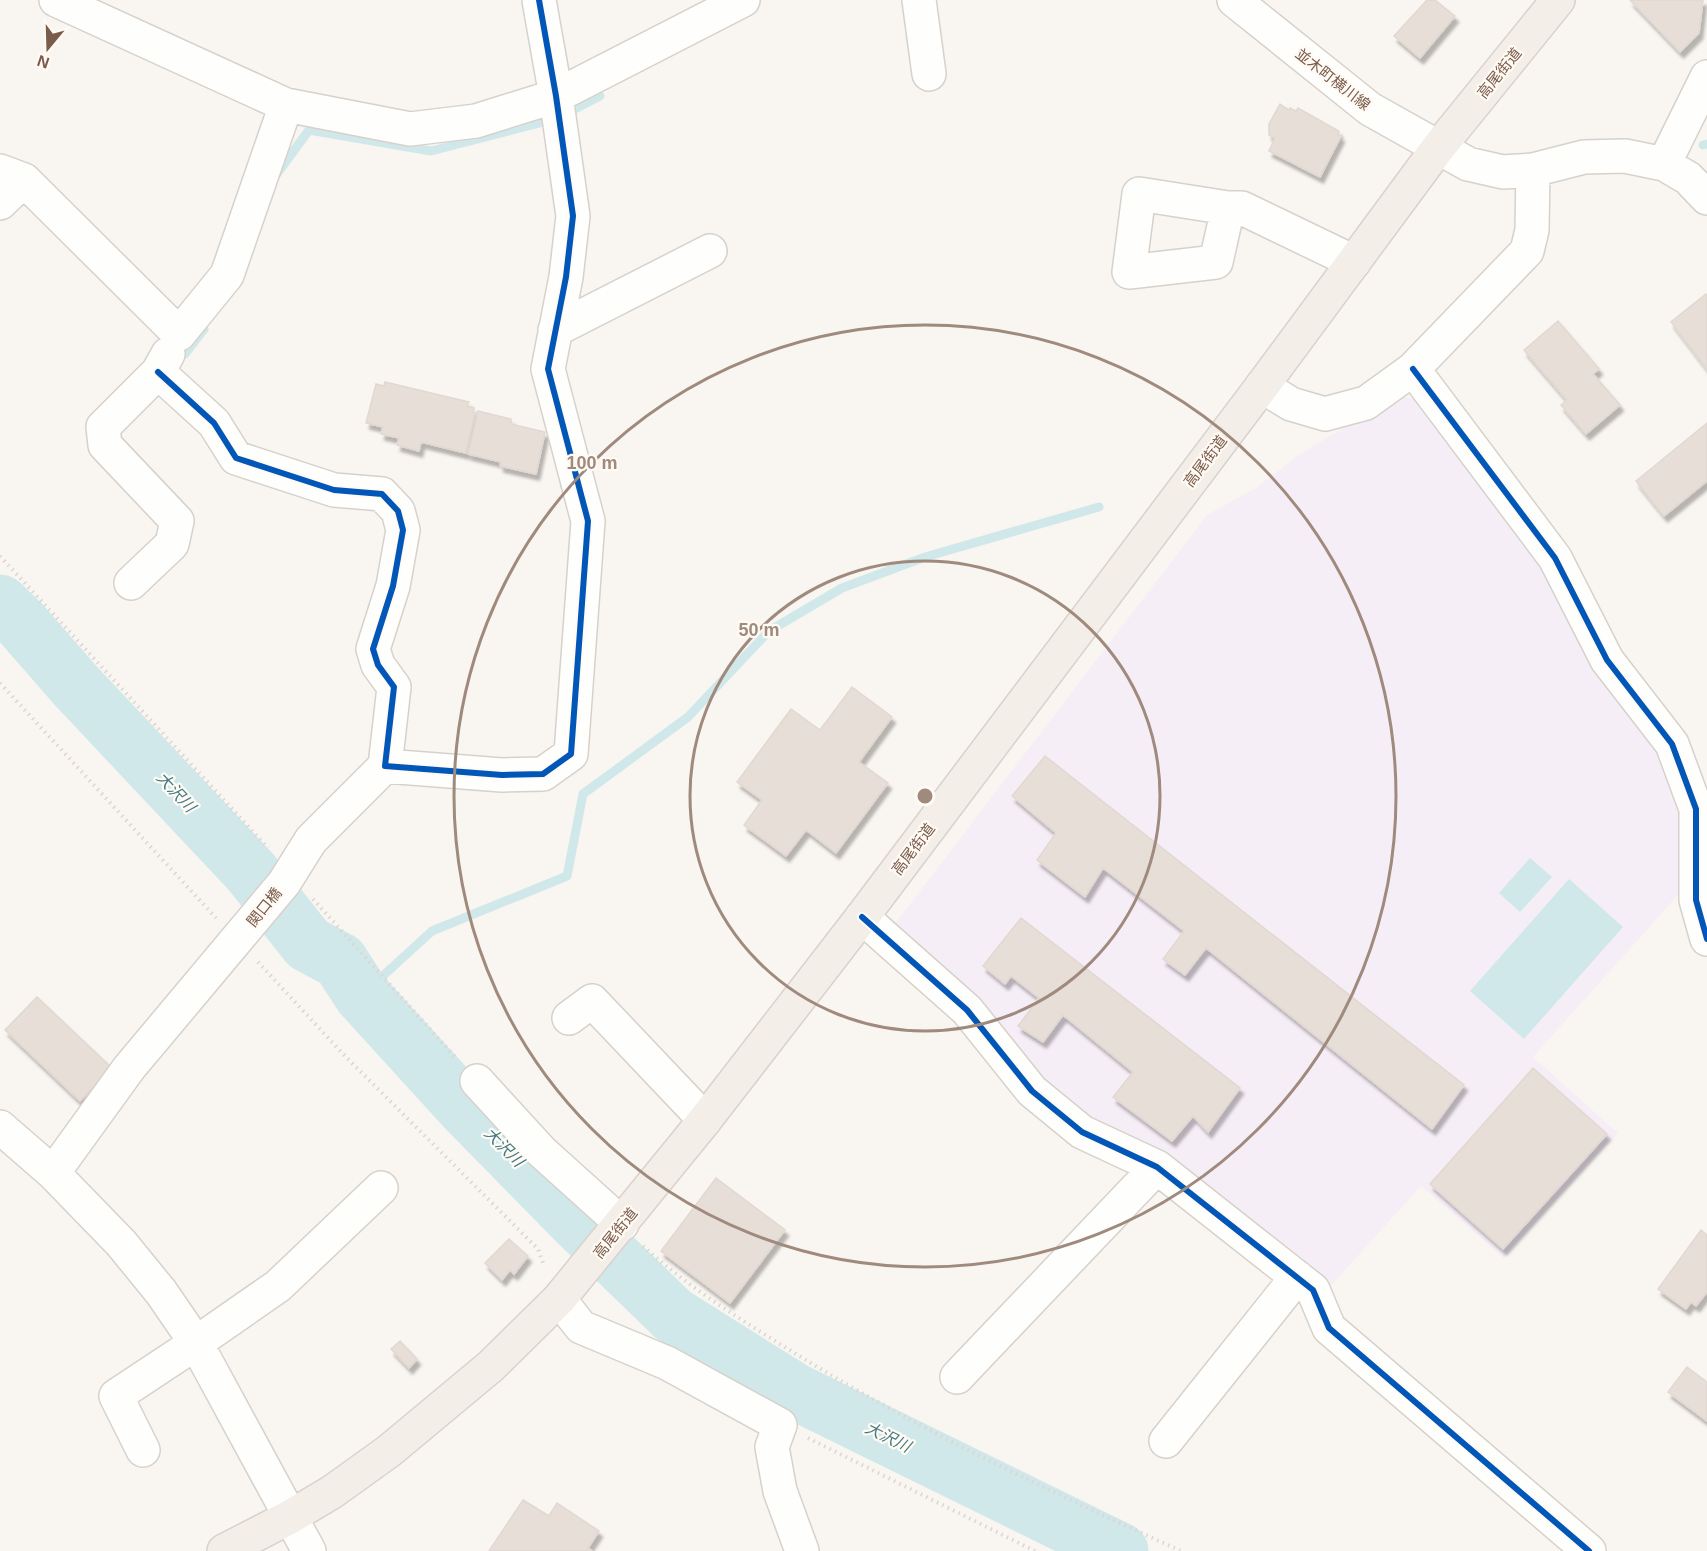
<svg xmlns="http://www.w3.org/2000/svg" width="1707" height="1551" viewBox="0 0 1707 1551" font-family="Arial,'Noto Sans JP',sans-serif">
<style>
.education{fill:#f6eef6}
.water{fill:#d0e8ea}
.lines{fill:none;stroke-linecap:round;stroke-linejoin:round}
.stream{stroke:#d0e8ea;stroke-width:9}
.river{stroke:#d0e8ea;stroke-width:57}
.building{fill:#e6ded7;stroke:#e2d8d2;stroke-width:1.5;filter:url(#shadow)}
.minor-casing{stroke:#d7d1cb;stroke-width:36}
.major-casing{stroke:#dad1cc;stroke-width:36}
.path{stroke:#dcd5d0;stroke-width:4;stroke-dasharray:1.5 4.5;stroke-linecap:butt}
.minor{stroke:#fefefd;stroke-width:33}
.major{stroke:#f3eee8;stroke-width:33}
.cycleway-casing{stroke:#fffaf3;stroke-width:10}
.cycleway{stroke:#0057b8;stroke-width:6}
.ring{fill:none;stroke:#9f8a7d;stroke-width:3}
.labels{text-anchor:middle;dominant-baseline:central;stroke-width:4.5;stroke-linejoin:round;paint-order:stroke}
.street-label{font-size:15px;fill:#7a5c4d;stroke:#fffaf3}
.water-label{font-size:16px;font-style:italic;fill:#437c86;stroke:#fffaf3}
.centre{fill:#9f8a7d;stroke:#fffaf3;stroke-width:3}
.ring-label{font-size:18px;text-anchor:middle;font-weight:bold;fill:#9f8a7d;stroke:#fffaf3;stroke-width:4.5;stroke-linejoin:round;paint-order:stroke}
</style>
<defs>
<filter id="shadow"><feDropShadow dx="3.5" dy="6" stdDeviation="1.5" flood-color="#0004"/></filter>
</defs>
<rect width="100%" height="100%" fill="#f9f5f0"/>
<path class="education" d="M1403 392 1406 397 1420 400 1543 565 1653 744 1673 784 1681 832 1678 895 1533 1057 1618 1133 1504 1258 1421 1186 1329 1288 1094 1125 1051 1088 894 925 1207 515 1256 488 1302 453Z"/>
<path class="water" d="M1530 858 1552 877 1520 912 1499 893Z
M1569 879 1623 927 1524 1039 1470 991Z"/>
<g class="lines">
<path class="stream" d="M569 112 600 96
M1703 145 1707 144
M276 175 309 130 431 151 551 120
M185 354 204 329
M362 995 432 931 567 876 583 794 688 717 769 631 842 588 925 557 1099 507"/>
<path class="river" d="M0 603 21 623 76 686 251 872 308 944 340 961 362 995 466 1109 578 1223 673 1315 794 1391 1120 1551"/>
</g>
<path class="building" d="M1427 0H1435L1455 16 1420 58 1394 36Z
M1630 0H1703L1699 33 1680 52Z
M1280 104 1289 110 1290 108 1296 111 1298 108 1339 131 1338 135 1341 136 1320 177 1269 151 1275 138 1269 135V124Z
M1706 294 1707 295V369L1671 322Z
M1558 321 1599 369 1593 374 1620 405 1586 434 1561 405 1567 400 1524 350Z
M385 382 469 402 467 406 474 408 473 412 475 413 466 453 421 442 419 451 397 445 399 438 381 434 383 427 366 423 376 384 384 386Z
M478 411 511 419V424L545 432 536 474 500 466 501 462 468 454Z
M1707 423V481L1664 516 1636 481Z
M852 687 892 717 859 762 888 783 836 853 806 830 786 856 744 825 762 800 737 782 791 709 820 730Z
M1045 756 1464 1085 1432 1129 1206 948 1185 975 1163 959 1184 931 1103 868 1085 897 1037 860 1056 833 1012 796Z
M1021 918 1240 1088 1208 1132 1193 1116 1172 1141 1113 1097 1133 1072 1063 1015 1043 1042 1018 1026 1039 998 1011 976 1005 984 983 966Z
M37 997 112 1068 80 1101 5 1030Z
M1533 1068 1607 1134 1503 1249 1430 1184Z
M716 1178 785 1230 730 1303 661 1251Z
M1701 1230 1707 1235V1292L1696 1306 1691 1302 1686 1309 1658 1289Z
M509 1239 528 1256 514 1274 510 1270 502 1280 485 1263Z
M400 1341 417 1359 409 1368 391 1349Z
M1687 1367 1707 1382V1421L1668 1392Z
M523 1500 549 1516 557 1503 599 1531 588 1548 592 1551H489Z"/>
<g class="lines">
<g class="minor-casing">
<path id="minor" d="M56 0 286 105 410 129 476 121 556 96 743 0
M919 0 929 74
M1234 0 1370 109 1468 164 1503 172 1533 170 1584 157 1625 156 1664 164 1688 178 1707 198
M1664 164 1707 77
M0 171 24 180 179 334 227 275 286 105
M0 203 24 180
M1228 208 1216 262 1129 272 1139 194 1228 208H1242L1354 262
M555 330 710 251
M1413 369 1555 558 1607 660 1672 744 1696 809V900L1707 939
M158 372 214 423 236 458 334 490 382 494 398 511 403 530 393 586 373 649 378 665 394 687 385 766 502 775 543 774 571 754 588 521 548 369 566 277 573 216 556 96 539 0
M1262 386 1291 404 1325 414 1366 403 1413 369 1527 251 1532 230 1533 170
M131 583 172 544 177 521 105 445 103 427 158 372 168 354
M862 917 967 1010 1032 1091 1082 1132 1157 1167 1313 1290 1329 1328 1589 1551
M569 1018 592 1001 705 1120
M477 1081 541 1151 622 1224
M0 1127 53 1173 121 1243 161 1292 196 1343 309 1551
M53 1173 129 1068 284 883 311 840 385 766
M559 1299 581 1327 667 1363 780 1425 772 1447 780 1491 802 1551
M957 1377 1157 1167
M1166 1441 1297 1277
M143 1450 116 1396 196 1343 278 1286 381 1188"/>
</g>
<g class="major-casing">
<path id="major" d="M224 1551 290 1517 332 1492 389 1451 491 1366 559 1299 705 1120 862 917 1262 386 1438 148 1558 0"/>
</g>
<path class="path" d="M0 556 268 848
M0 683 216 918
M313 899 456 1058
M258 962 343 1054 538 1249 544 1266
M643 1246C687 1286 738 1318 788 1349 913 1427 1047 1490 1181 1551
M808 1438 1035 1551"/>
<use href="#minor" class="minor"/>
<use href="#major" class="major"/>
<g class="cycleway-casing">
<path id="cycleway" d="M1413 369 1555 558 1607 660 1672 744 1696 809V900L1707 939
M158 372 214 423 236 458 334 490 382 494 398 511 403 530 393 586 373 649 378 665 394 687 385 766 502 775 543 774 571 754 588 521 548 369 566 277 573 216 556 96 539 0
M862 917 967 1010 1032 1091 1082 1132 1157 1167 1313 1290 1329 1328 1589 1551"/>
</g>
<use href="#cycleway" class="cycleway"/>
</g>
<g class="ring">
<circle cx="925" cy="796" r="235"/>
<circle cx="925" cy="796" r="471"/>
</g>
<g class="labels">
<g class="street-label">
<text transform="translate(1499 73) rotate(-51)">高尾街道</text>
<text transform="translate(1333 79) rotate(38)">並木町横川線</text>
<text transform="translate(1205 461) rotate(-53)">高尾街道</text>
<text transform="translate(913 849) rotate(-53)">高尾街道</text>
<text transform="translate(264 907) rotate(-51)">関口橋</text>
<text transform="translate(615 1233) rotate(-51)">高尾街道</text>
</g>
<g class="water-label">
<text transform="translate(176 792) rotate(47)">大沢川</text>
<text transform="translate(504 1147) rotate(45)">大沢川</text>
<text transform="translate(888 1437) rotate(26)">大沢川</text>
</g>
</g>
<circle cx="925" cy="796" r="9" class="centre"/>
<g class="ring-label">
<text x="592" y="469">100 m</text>
<text x="759" y="636">50 m</text>
</g>
<g transform="translate(48 48) rotate(199)" stroke="#fffaf3" stroke-width="4.5" paint-order="stroke">
<path d="M0-4.5L10 22L0 15L-10 22Z" fill="#7a5c4d"/>
<text y="-9" font-size="16" font-weight="bold" text-anchor="middle" fill="#7a5c4d">N</text>
</g>
</svg>
